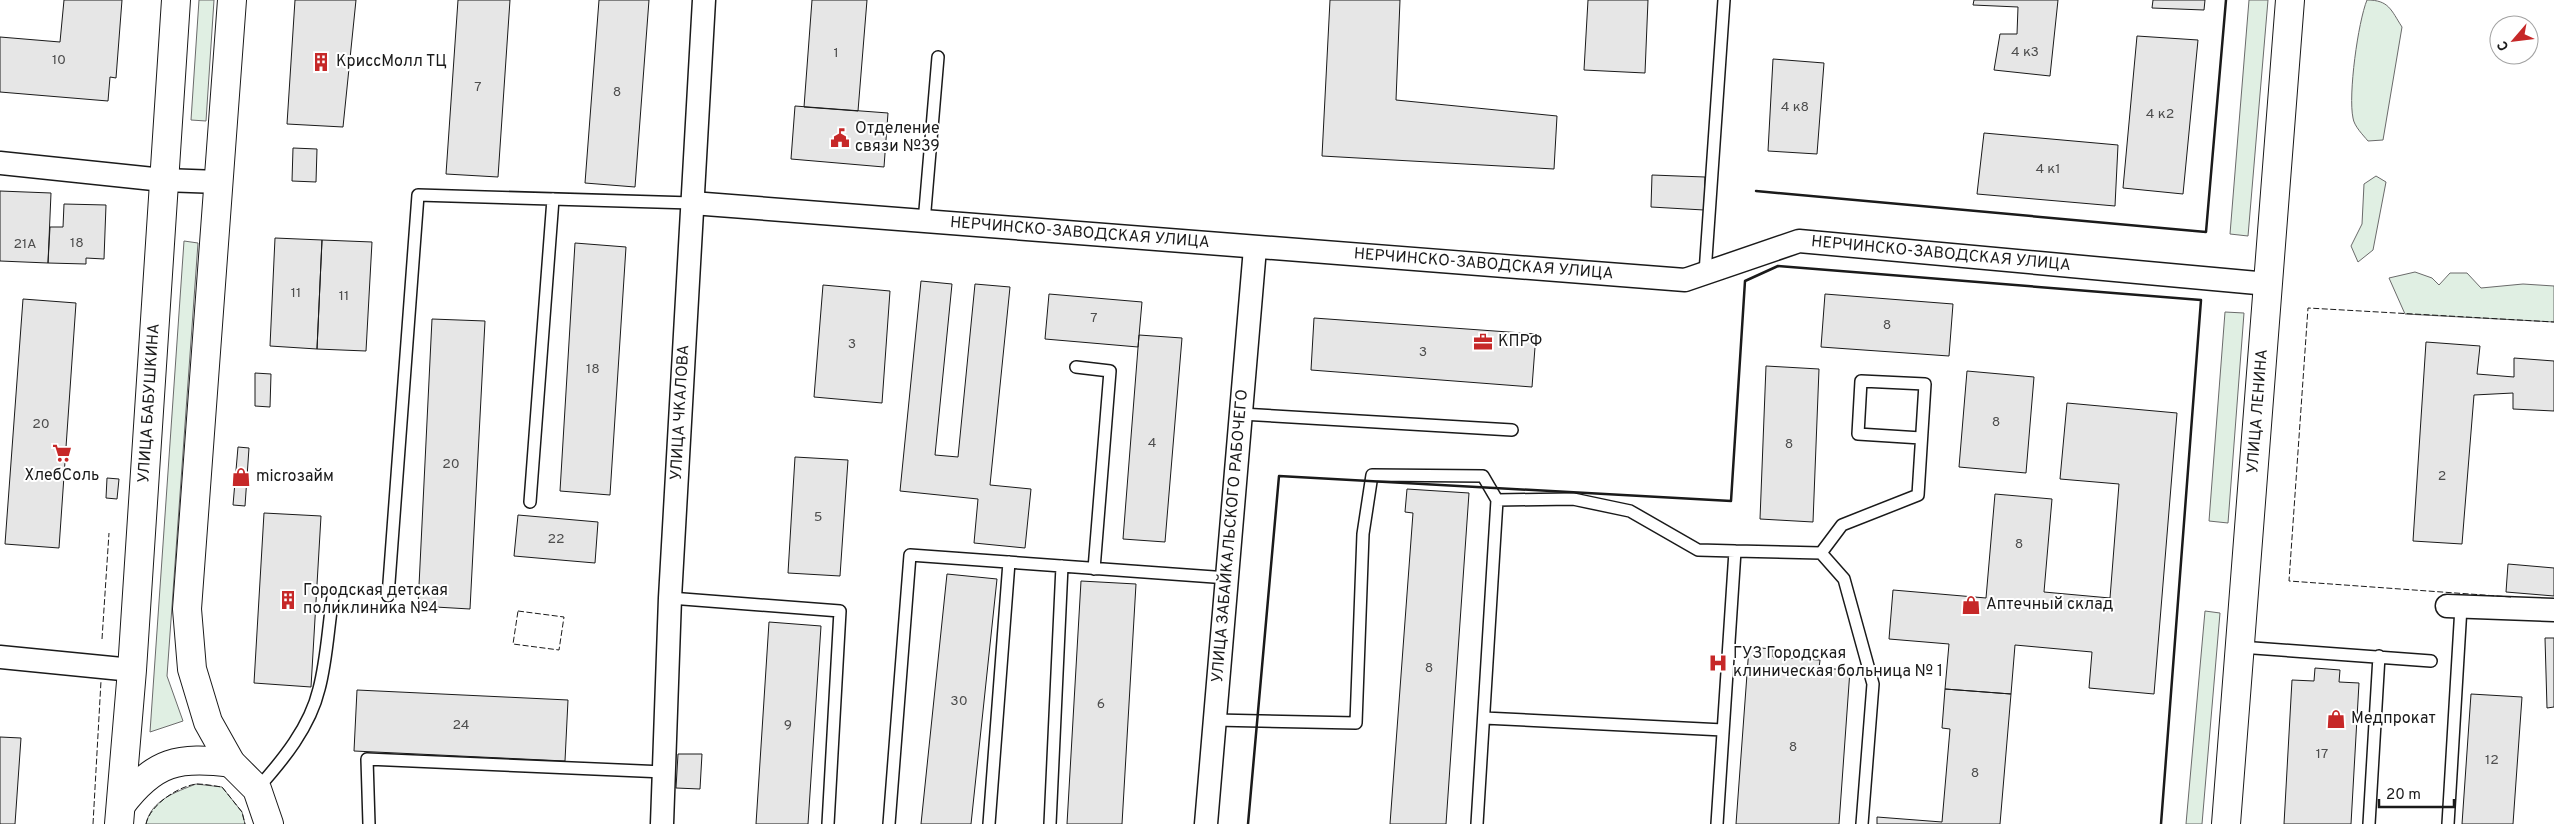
<svg xmlns="http://www.w3.org/2000/svg" width="2554" height="824" viewBox="0 0 2554 824" font-family="Overpass,sans-serif">
<style>
.green{fill:#e0efe3;stroke:#6a6a6a}
.building{fill:#e6e6e6;stroke:#1a1a1a}
.lines{fill:none;stroke-linecap:round;stroke-linejoin:round}
.lane-casing{stroke:#1a1a1a;stroke-width:14}
.street-casing{stroke:#1a1a1a;stroke-width:25}
.secondary-casing{stroke:#1a1a1a;stroke-width:30}
.primary-casing{stroke:#1a1a1a;stroke-width:30}
.lane{stroke:#fff;stroke-width:11}
.street{stroke:#fff;stroke-width:22}
.secondary{stroke:#fff;stroke-width:28}
.primary{stroke:#fff;stroke-width:28}
.fence{stroke:#1a1a1a;stroke-width:1;stroke-dasharray:6 2.5;stroke-linecap:butt}
.wall{stroke:#1a1a1a;stroke-width:2.5}
.labels{text-anchor:middle;dominant-baseline:central;stroke-width:4;stroke-linejoin:round;paint-order:stroke}
.number-label{font-size:14px;fill:#4d4d4d}
.poi-label{font-size:16px;fill:#1a1a1a;stroke:#fff;text-anchor:start}
.street-label{font-size:16px;fill:#1a1a1a;stroke:#fff}
</style>
<rect width="100%" height="100%" fill="#fff"/>
<path class="green" d="M199 0H214L206 121 191 120Z
M2249 0H2268L2248 236 2230 234Z
M2367 0C2389 0 2391 10 2402 27L2383 140 2368 141C2363 135 2354 126 2353 118 2348 95 2358 22 2367 0Z
M2376 176 2386 182 2373 250 2358 262 2351 246 2362 224 2364 184Z
M184 241 198 243 167 676 183 721 150 732Z
M2415 272 2432 278 2439 285 2450 273H2467L2481 288 2523 284 2554 286V322L2405 314 2389 278Z
M2225 312 2244 313 2228 523 2209 521Z
M2205 611 2220 613 2202 824H2186Z
M196 784 222 787 242 812 245 824H146C151 800 176 792 196 784Z"/>
<path class="building" d="M64 0H122L116 78 110 77 108 101 0 92V37L60 42Z
M295 0H356L343 127 287 124Z
M458 0H510L498 177 446 174Z
M599 0H649L635 187 585 183Z
M812 0H867L858 111 804 107Z
M1330 0H1400L1396 100 1557 116 1554 169 1322 156Z
M1588 0H1648L1645 73 1584 70Z
M1974 0H2058L2050 76 1994 70 2000 34H2017L2018 7 1973 5Z
M2153 0H2205L2204 10 2152 8Z
M2137 36 2198 40 2183 194 2123 188Z
M1773 59 1824 63 1817 154 1768 151Z
M795 106 888 113 884 167 791 159Z
M1984 133 2118 145 2115 206 1977 194Z
M293 148 317 149 316 182 292 181Z
M1652 175 1705 177 1704 210 1651 207Z
M0 191 51 193 48 263 0 261Z
M64 204 106 205 104 259 86 258V264L48 263 50 227H63Z
M275 238 322 240 317 349 270 346Z
M322 240 372 242 366 351 317 349Z
M575 243 626 247 610 495 560 491Z
M921 281 952 284 935 455 958 457 975 284 1010 287 990 485 1031 489 1025 548 974 543 978 499 900 491Z
M823 285 890 291 882 403 814 397Z
M1049 294 1142 302 1138 347 1045 339Z
M1825 294 1953 304 1949 356 1821 347Z
M23 299 76 303 59 548 5 544Z
M1314 318 1536 334 1532 387 1311 370Z
M432 319 485 321 470 609 418 606Z
M1139 335 1182 338 1165 542 1123 539Z
M2426 342 2480 346 2477 374 2514 377V358L2554 361V411L2513 409V393L2474 395 2462 544 2413 541Z
M1766 366 1819 369 1813 522 1760 519Z
M1967 371 2034 377 2026 473 1959 467Z
M255 373 271 374 270 407 255 406Z
M2067 403 2177 413 2154 694 2089 688 2092 652 2015 645 2011 694 1945 689 1949 644 1889 639 1893 590 1986 598 1995 494 2052 499 2044 592 2110 598 2119 484 2060 479Z
M238 447 249 448 245 506 233 505Z
M795 457 848 460 840 576 788 573Z
M107 478 119 479 117 499 106 498Z
M1407 489 1469 493 1446 824H1390L1413 513 1405 512Z
M264 513 321 516 311 687 254 683Z
M518 515 598 522 595 563 514 556Z
M2508 564 2554 568V596L2506 592Z
M947 574 997 579 971 824H921Z
M1081 581 1136 584 1122 824H1067Z
M769 622 821 626 808 824H756Z
M2545 638H2554V707L2547 708Z
M1749 647 1773 649V657L1820 660 1819 668 1850 670 1839 824H1736Z
M2315 668 2340 670 2339 682 2359 683 2351 824H2284L2292 680 2314 681Z
M1945 689 2011 694 2000 824H1877V817L1942 822 1950 729 1942 728Z
M357 690 568 700 565 761 354 751Z
M2471 694 2522 697 2513 824H2462Z
M0 737 21 738 15 824H0Z
M678 754H702L700 789 676 788Z"/>
<g class="lines">
<g class="lane-casing">
<path id="lane" d="M924 222 938 57
M1705 273 1724 0
M1076 367 1110 371 1094 569
M1241 414 1512 430
M530 502 553 199
M1735 551 1821 553 1844 579 1873 684 1862 824
M1821 553 1842 525 1918 495 1925 384 1861 381 1858 434 1921 438
M388 596 418 195 692 203
M670 598 840 611 828 824
M2240 647 2431 661
M1484 718 1723 730
M1215 720 1356 723 1363 534 1372 475 1483 476 1497 500
M257 789C283 760 310 727 319 689 327 659 328 627 333 597
M369 824 367 759 664 772
M889 824 910 555 1228 578
M989 824 1009 562
M1050 824 1062 566
M1477 824 1497 500 1573 499 1630 511 1698 550 1735 551 1717 824
M2369 824 2379 656
M2448 824 2461 607"/>
</g>
<g class="street-casing">
<g id="street">
<path d="M0 163 163 180 219 182"/>
<path id="s1" d="M692 203 1685 280 1799 241 2268 284"/>
<path d="M2447 606 2554 610"/>
<path d="M0 657 132 670"/>
<path id="s2" d="M662 824 670 598 704 0"/>
<path id="s3" d="M1206 824 1255 248"/>
</g>
</g>
<g class="secondary-casing">
<g id="secondary">
<path id="s4" d="M2226 824 2290 0"/>
</g>
</g>
<g class="primary-casing">
<g id="primary">
<path d="M232 0 187 609 192 669 208 722 231 763 257 789 269 824"/>
<path d="M121 805C154 761 179 756 231 763"/>
<path id="s5" d="M119 824 132 670 176 0"/>
</g>
</g>
<use href="#lane" class="lane"/>
<use href="#street" class="street"/>
<use href="#secondary" class="secondary"/>
<use href="#primary" class="primary"/>
<path class="fence" d="M2511 597 2289 581 2308 308 2554 322
M518 611 564 617 559 650 513 644Z
M102 639 109 533
M93 824 101 681
M146 824C150 805 178 786 197 784 205 784 214 786 222 787L242 812 245 824"/>
<path class="wall" d="M1756 191 2206 232 2226 0
M1248 824 1279 476 1731 501 1745 281 1778 266 2201 300 2161 824"/>
</g>
<defs>
<g id="building-bare" transform="scale(1.5)"><path d="M-4-6H4V6H1V3H-1V6H-4ZM-2.5-4.3h1.7v1.8h-1.7ZM.8-4.3h1.7v1.8H.8ZM-2.5-1h1.7V.8h-1.7ZM.8-1h1.7V.8H.8Z" fill="#c62828" stroke="#fff" stroke-width="2.5" paint-order="stroke"/></g>
<g id="civic-bare" transform="scale(1.5)"><path d="M-.6-6.5H3V-4.5H.6V-3L4-1V1h2V6H-6V1h2V-1L-.6-3ZM-1.2 2.5V6h2.4V2.5Z" fill="#c62828" stroke="#fff" stroke-width="2.5" paint-order="stroke"/></g>
<g id="office-bare" transform="scale(1.5)"><path d="M-6-3h4V-5.5h4V-3h4V5H-6ZM-1-4.5V-3h2v-1.5ZM-6 0V1H6V0Z" fill="#c62828" stroke="#fff" stroke-width="2.5" paint-order="stroke"/></g>
<g id="supermarket-bare" transform="scale(1.5)"><path d="M-6-5.5h2.5l.6 2H6L4.5 2H-2.5L-4.4-4H-6ZM-1.5 3.2a1.3 1.3 0 1 0 .1 0ZM3 3.2a1.3 1.3 0 1 0 .1 0Z" fill="#c62828" stroke="#fff" stroke-width="2.5" paint-order="stroke"/></g>
<g id="shop-bare" transform="scale(1.5)"><path d="M-5-2.5h2.3a2.7 3.5 0 0 1 5.4 0H5L5.5 6h-11ZM-1.5-2.5h3a1.5 2.3 0 0 0-3 0Z" fill="#c62828" stroke="#fff" stroke-width="2.5" paint-order="stroke"/></g>
<g id="hospital-bare" transform="scale(1.5)"><path d="M-5-5h3v3.5h4V-5h3V5h-3V1.5h-4V5h-3Z" fill="#c62828" stroke="#fff" stroke-width="2.5" paint-order="stroke"/></g>
</defs>
<g fill-rule="evenodd">
<use href="#building-bare" x="321" y="62"/>
<use href="#civic-bare" x="840" y="138"/>
<use href="#office-bare" x="1483" y="342"/>
<use href="#supermarket-bare" x="62" y="453"/>
<use href="#shop-bare" x="241" y="477"/>
<use href="#building-bare" x="288" y="600"/>
<use href="#shop-bare" x="1971" y="605"/>
<use href="#hospital-bare" x="1718" y="663"/>
<use href="#shop-bare" x="2336" y="719"/>
</g>
<g class="labels">
<g class="number-label">
<text x="2025" y="52">4 к3</text>
<text x="836" y="53">1</text>
<text x="59" y="60">10</text>
<text x="478" y="87">7</text>
<text x="617" y="92">8</text>
<text x="1795" y="107">4 к8</text>
<text x="2160" y="114">4 к2</text>
<text x="2048" y="169">4 к1</text>
<text x="77" y="243">18</text>
<text x="25" y="244">21А</text>
<text x="296" y="293">11</text>
<text x="344" y="296">11</text>
<text x="1094" y="318">7</text>
<text x="1887" y="325">8</text>
<text x="852" y="344">3</text>
<text x="1423" y="352">3</text>
<text x="593" y="369">18</text>
<text x="1996" y="422">8</text>
<text x="41" y="424">20</text>
<text x="1152" y="443">4</text>
<text x="1789" y="444">8</text>
<text x="451" y="464">20</text>
<text x="2442" y="476">2</text>
<text x="818" y="517">5</text>
<text x="556" y="539">22</text>
<text x="2019" y="544">8</text>
<text x="1429" y="668">8</text>
<text x="959" y="701">30</text>
<text x="1101" y="704">6</text>
<text x="461" y="725">24</text>
<text x="788" y="725">9</text>
<text x="1793" y="747">8</text>
<text x="2322" y="754">17</text>
<text x="2492" y="760">12</text>
<text x="1975" y="773">8</text>
</g>
<g class="poi-label">
<text x="336" y="62">КриссМолл ТЦ</text>
<text x="855" y="129">Отделение<tspan x="855" dy="18">связи №39</tspan></text>
<text x="1498" y="342">КПРФ</text>
<text x="62" y="476" text-anchor="middle">ХлебСоль</text>
<text x="256" y="477">microзайм</text>
<text x="303" y="591">Городская детская<tspan x="303" dy="18">поликлиника №4</tspan></text>
<text x="1986" y="605">Аптечный склад</text>
<text x="1733" y="654">ГУЗ Городская<tspan x="1733" dy="18">клиническая больница № 1</tspan></text>
<text x="2351" y="719">Медпрокат</text>
</g>
<g class="street-label">
<text stroke="none"><textPath href="#s1" startOffset="389">НЕРЧИНСКО-ЗАВОДСКАЯ УЛИЦА</textPath></text>
<text stroke="none"><textPath href="#s1" startOffset="1259">НЕРЧИНСКО-ЗАВОДСКАЯ УЛИЦА</textPath></text>
<text stroke="none"><textPath href="#s1" startOffset="794">НЕРЧИНСКО-ЗАВОДСКАЯ УЛИЦА</textPath></text>
<text stroke="none"><textPath href="#s5" startOffset="422">УЛИЦА БАБУШКИНА</textPath></text>
<text stroke="none"><textPath href="#s2" startOffset="412">УЛИЦА ЧКАЛОВА</textPath></text>
<text stroke="none"><textPath href="#s4" startOffset="414">УЛИЦА ЛЕНИНА</textPath></text>
<text stroke="none"><textPath href="#s3" startOffset="289">УЛИЦА ЗАБАЙКАЛЬСКОГО РАБОЧЕГО</textPath></text>
</g>
</g>
<g transform="translate(2514 40) rotate(242)"><circle r="24" fill="#ffffff" stroke="#a3a3a3"/>
<path d="M0-4L9 19L0 12L-9 19Z" fill="#c62828"/>
<text y="-8" font-size="14" font-weight="bold" text-anchor="middle" fill="#1a1a1a">С</text>
</g>
<path d="M2379 799v8h75v-8" fill="none" stroke="#1a1a1a" stroke-width="2.5"/>
<text x="2386" y="799" font-size="15" fill="#1a1a1a" stroke="#ffffff" stroke-width="4" paint-order="stroke">20 m</text>
</svg>
